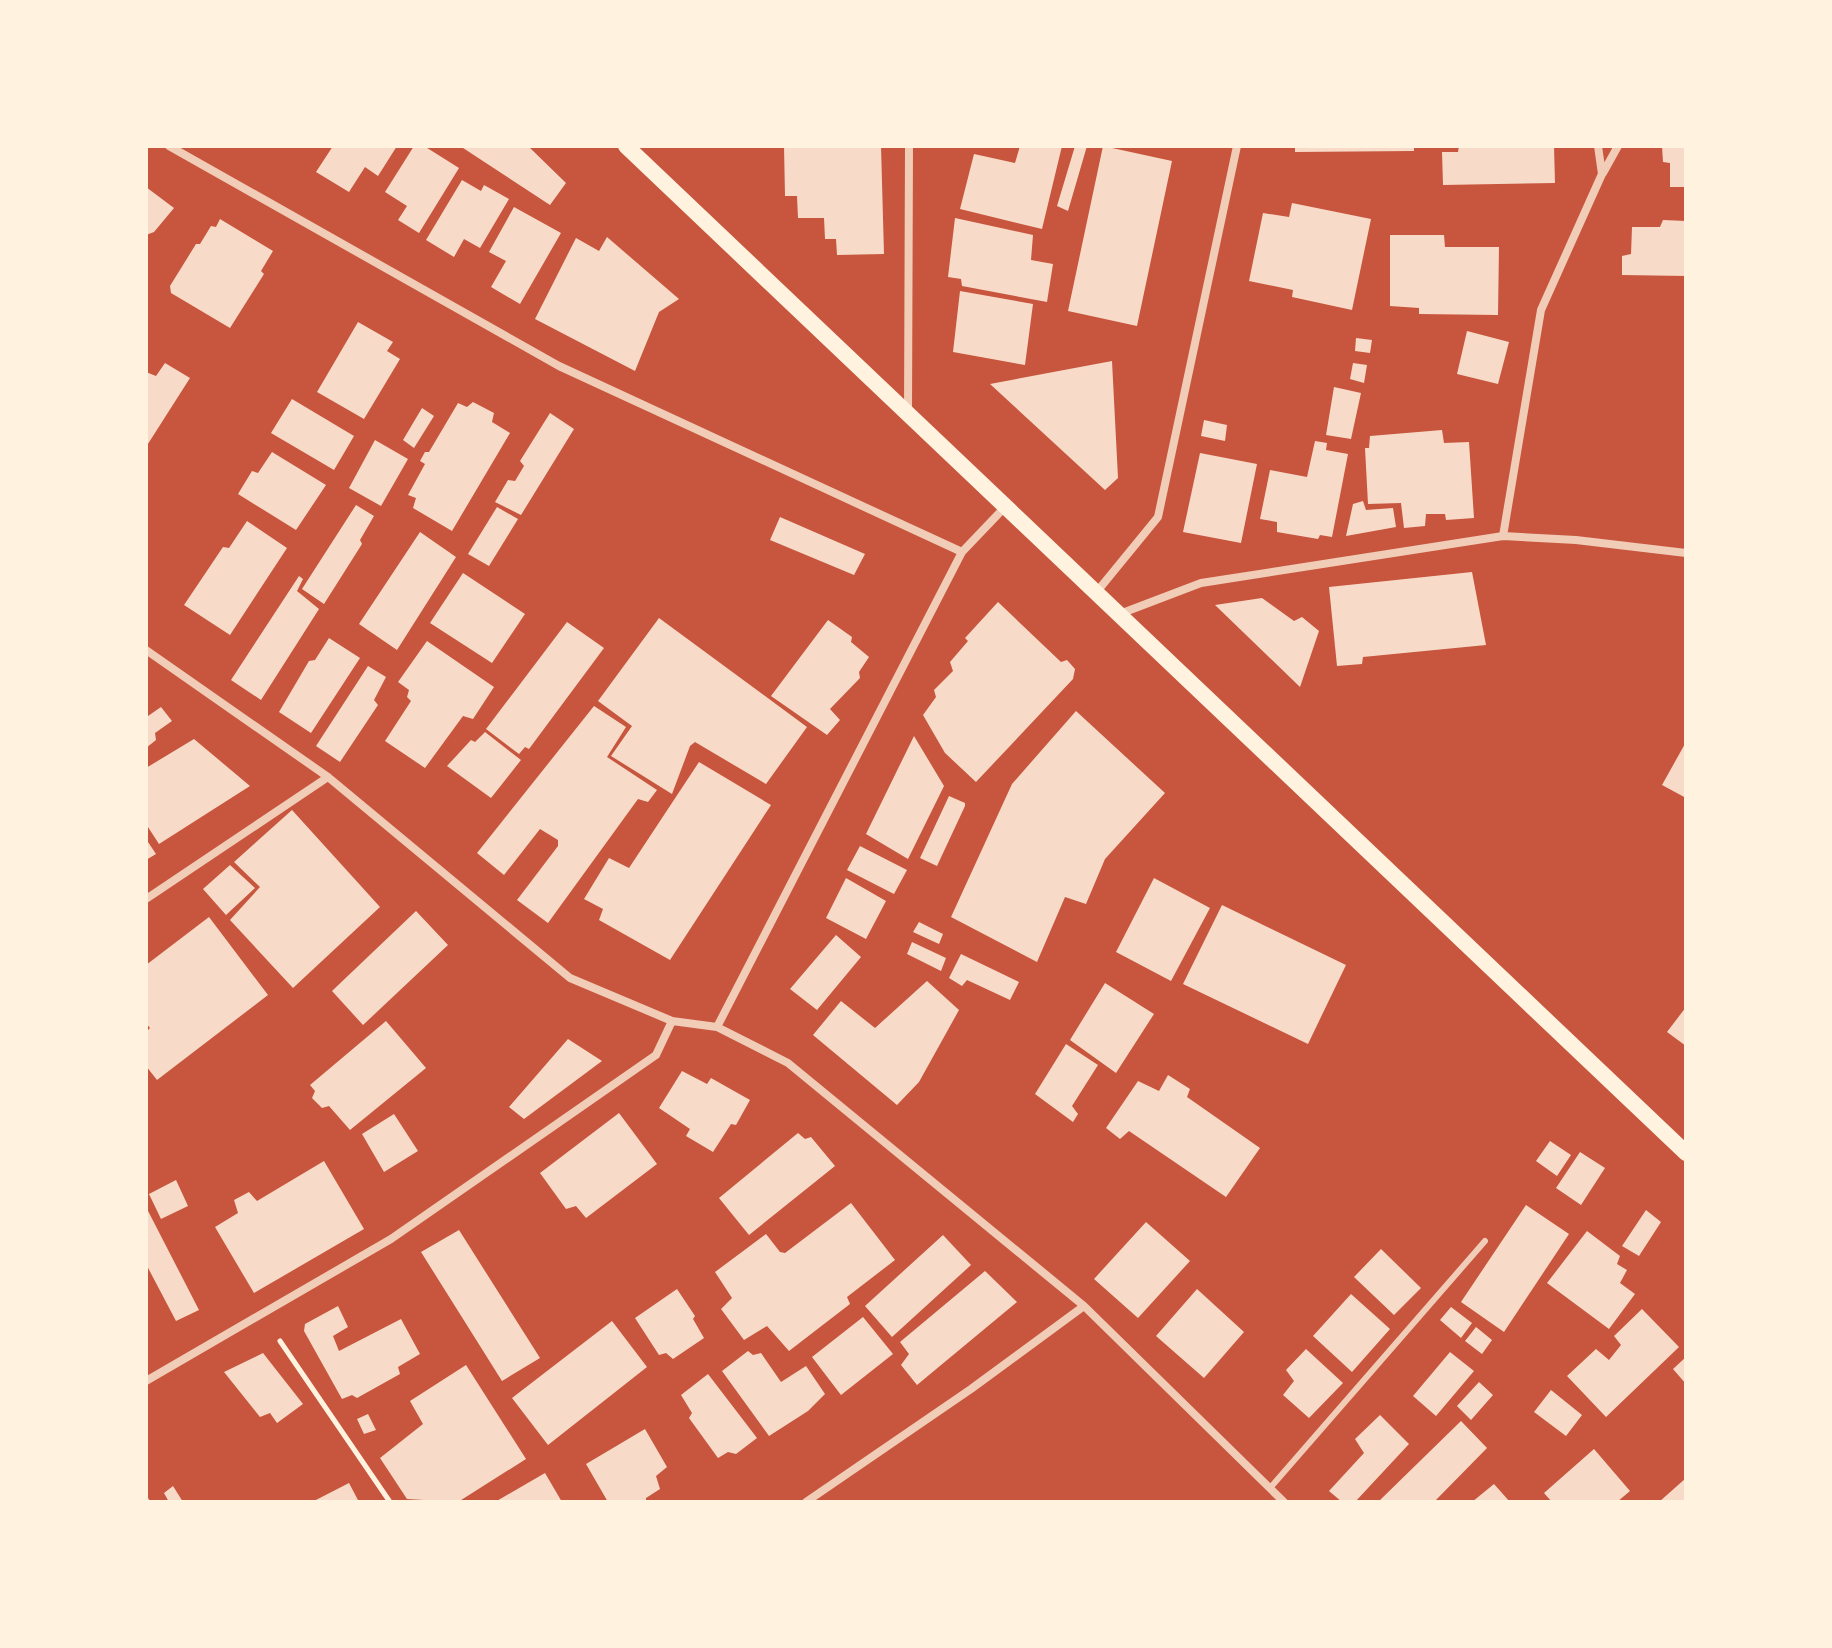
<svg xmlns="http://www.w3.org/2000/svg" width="1832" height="1648" viewBox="0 0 1832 1648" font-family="'Archivo Narrow',sans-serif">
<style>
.building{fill:#f7dbc8}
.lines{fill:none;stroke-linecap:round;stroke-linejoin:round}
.path{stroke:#fff3e0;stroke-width:5}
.service{stroke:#f1ccb7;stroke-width:6}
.minor{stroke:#f1ccb7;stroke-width:8}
.secondary{stroke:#fff3e0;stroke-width:16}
</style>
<rect width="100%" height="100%" fill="#c8553d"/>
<path class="building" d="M333 146H397L378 176 365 167 349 192 316 172Z
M414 146H424L459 168 419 233 398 220 407 206 385 192Z
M460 146H528L566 183 550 205Z
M784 146H881L884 254 837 255 836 239H825L824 218H798L797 196H785Z
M1020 146H1062L1042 229 960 209 974 154 1015 163Z
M1075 146H1087L1068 211 1057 206Z
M1103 146 1172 161 1137 326 1068 311Z
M1295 146H1414V151L1295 152Z
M1459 146H1554L1555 183 1443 185 1442 152H1458Z
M1662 146H1686V187H1670V163L1663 162Z
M462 180 481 191 484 185 509 199 480 248 464 239 454 257 426 240Z
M146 187 174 208 154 232 146 235Z
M1292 203 1371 219 1352 310 1292 297 1293 290 1249 281 1263 213 1289 217Z
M514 207 561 233 520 304 491 287 506 261 489 252Z
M955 218 1033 235 1031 260 1053 264 1047 302 962 286 961 279 948 277Z
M220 219 273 251 261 271 264 274 230 328 171 293 170 286 196 244H200L211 226 216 227Z
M1663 220 1686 221V276L1622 275V256L1631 254 1632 227H1660Z
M1390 235H1444L1445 247H1499L1498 315 1419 314V308L1390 306Z
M607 237 679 299 659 312 635 371 535 319 576 238 599 251Z
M960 291 1033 304 1025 365 953 352Z
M358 322 393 342 387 351 400 359 364 419 317 392Z
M1467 331 1509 342 1498 384 1457 374Z
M1356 338 1372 340 1370 353 1355 351Z
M1112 361 1118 478 1105 490 990 384Z
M165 363 190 378 146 447V372L156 376Z
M1353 363 1367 365 1364 383 1350 379Z
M1334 387 1361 393 1351 439 1326 435Z
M292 399 354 436 334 470 271 433Z
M473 402 494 413 492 422 510 433 452 531 413 508 416 498 408 495 425 464 420 461 425 452H429L458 403 467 407Z
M422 408 434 416 414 448 403 440Z
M550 413 574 429 521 515 495 502 508 480 515 481 524 466 520 461Z
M1204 420 1227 425 1225 441 1201 436Z
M1442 430 1444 443 1469 442 1474 518 1446 520 1445 514H1426L1425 526 1404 528 1401 503 1368 504 1365 448H1369L1370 436Z
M375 440 408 459 381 506 349 488Z
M1315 441 1327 443 1326 450 1348 454 1332 537 1320 535 1318 539 1277 532V522L1260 519 1270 470 1307 477Z
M272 452 326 485 296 530 238 494 252 471 258 473Z
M1200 453 1257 464 1241 543 1183 532Z
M1363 501 1366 510 1393 508 1396 527 1346 536 1353 504Z
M356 505 374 516 360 540 362 544 324 604 302 589Z
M497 507 518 519 489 566 468 554Z
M780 517 865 554 854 575 770 540Z
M247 521 287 548 230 635 184 605 223 547 229 548Z
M420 532 456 557 397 650 359 624Z
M1472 572 1486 645 1363 657 1362 664 1337 666 1329 587Z
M463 573 525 614 492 663 430 623Z
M299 576 303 579 297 591 319 609 261 700 231 680Z
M1262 598 1294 621 1302 617 1319 631 1300 687 1215 605Z
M998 602 1061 662 1067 660 1075 669 1073 679 976 782 945 753 923 715 936 697 934 690 953 671 950 662 968 641 965 638Z
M659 618 807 727 766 784 695 742 690 746 672 794 611 756 632 726 598 701Z
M828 620 852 637 851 642 869 657 859 672 860 678 830 709 840 720 827 735 771 696Z
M567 622 604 648 529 749 525 747 519 754 486 729Z
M329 638 360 658 311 733 279 712 309 661 315 660Z
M427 641 494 687 473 719 463 716 425 768 385 741 411 701 407 697 409 690 398 682Z
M368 666 386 677 374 700 378 705 340 762 316 746Z
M594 706 626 727 607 757 657 790 648 802 638 799 548 923 517 900 558 846V840L540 829 504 875 477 853Z
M161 707 172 721 155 733 156 740 146 748 148 716Z
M1076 711 1165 793 1105 859 1086 904 1065 897 1037 962 951 917 1012 784Z
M485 732 521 760 491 798 447 766 471 740 475 742Z
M914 736 944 786 908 859 866 834Z
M194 739 250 786 159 844 146 824V768Z
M1686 742V798L1662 785Z
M699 762 771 805 670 960 599 920 603 909 584 899 609 858 629 868Z
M949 796 965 803V806L937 866 920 858Z
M292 810 380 907 293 988 230 920 260 887 234 862Z
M146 839 156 854 146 860Z
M860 846 907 870 894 894 847 870Z
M230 865 255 888 226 915 203 889Z
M846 878 886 901 866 939 826 918Z
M1154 878 1210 908 1171 981 1116 952Z
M1222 905 1346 965 1308 1044 1183 984Z
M416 911 448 945 363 1025 332 991Z
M209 917 268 995 157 1080 146 1066V1032L150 1028 146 1023V965Z
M919 922 943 934 939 944 913 932Z
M836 935 861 957 817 1010 790 989Z
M912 942 946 958 941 971 907 954Z
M961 954 1019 982 1010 1000 967 980 962 986 949 978Z
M927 981 959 1010 919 1082 897 1105 813 1035 841 1001 875 1028Z
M1105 983 1154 1014 1116 1073 1070 1040Z
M1686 1007V1046L1667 1032Z
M386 1021 426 1068 350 1130 329 1106 322 1108 312 1098 315 1091 310 1085Z
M568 1039 602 1061 524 1119 509 1107Z
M1066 1044 1098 1065 1072 1106 1078 1114 1073 1122 1035 1094Z
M682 1071 707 1084 711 1078 750 1100 736 1125 731 1124 713 1152 686 1136 690 1129 659 1108Z
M1168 1075 1190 1089 1187 1097 1260 1148 1226 1197 1129 1131 1120 1139 1106 1128 1138 1081 1159 1091Z
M619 1113 657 1164 586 1218 576 1206 566 1209 540 1173Z
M394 1114 418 1151 384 1172 362 1134Z
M798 1133 805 1139 811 1137 835 1166 749 1235 719 1198Z
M1550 1141 1571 1155 1557 1176 1536 1161Z
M1580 1152 1605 1168 1581 1205 1556 1188Z
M324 1161 364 1229 254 1293 215 1227 238 1213 234 1200 249 1192 257 1201Z
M176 1180 188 1206 161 1219 149 1194Z
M851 1203 895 1260 847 1297 850 1304 789 1351 767 1326 744 1340 721 1309 732 1298 715 1272 766 1234 780 1252 785 1253Z
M1526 1205 1569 1234 1504 1332 1461 1302Z
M146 1207 199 1310 176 1321 146 1264Z
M1646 1210 1661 1222 1639 1256 1622 1246Z
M1146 1222 1190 1261 1138 1318 1094 1279Z
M459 1230 540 1358 502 1381 421 1252Z
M1587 1231 1620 1256 1617 1264 1627 1270 1620 1283 1635 1294 1609 1329 1547 1283Z
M943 1235 971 1265 892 1337 865 1306Z
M1381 1249 1421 1288 1394 1315 1354 1277Z
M985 1271 1017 1302 917 1385 901 1365 909 1354 900 1342Z
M677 1289 695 1316 693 1319 704 1338 673 1359 666 1353 659 1355 635 1318Z
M1197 1289 1244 1332 1204 1378 1156 1336Z
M1351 1294 1390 1329 1352 1372 1313 1336Z
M338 1306 348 1327 333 1336 339 1351 401 1319 420 1354 398 1367 400 1374 357 1398 352 1395 342 1399 304 1331 305 1324Z
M1451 1307 1472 1323 1461 1338 1440 1320Z
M1642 1309 1679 1347 1606 1417 1567 1376 1596 1349 1609 1360 1621 1345 1614 1336Z
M863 1317 893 1354 841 1395 812 1357Z
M612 1321 647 1367 548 1445 512 1398Z
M1476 1327 1492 1340 1482 1354 1465 1341Z
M1306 1349 1343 1383 1309 1418 1283 1395 1294 1381 1286 1370Z
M748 1351 753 1355 761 1353 781 1382 806 1366 825 1394 808 1411 769 1436 722 1371Z
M1450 1352 1474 1371 1436 1416 1413 1396Z
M263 1353 303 1404 277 1423 270 1413 260 1417 224 1372Z
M1686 1357V1384L1673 1369Z
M466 1365 526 1459 458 1502 407 1499 380 1458 423 1424 410 1401Z
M708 1374 757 1438 736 1454 728 1452 718 1458 689 1418 692 1413 681 1395Z
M1479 1382 1493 1395 1471 1420 1457 1406Z
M1551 1390 1582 1415 1566 1436 1534 1412Z
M368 1414 376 1430 364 1434 357 1419Z
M1380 1415 1409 1444 1355 1502H1342L1329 1491 1364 1453 1355 1439Z
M1461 1421 1487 1448 1434 1502H1378Z
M645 1429 667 1467 656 1476 660 1489 646 1498V1502H608L586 1464Z
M1594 1449 1630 1491 1617 1502H1552L1544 1493Z
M545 1473 562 1502H495Z
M1686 1478V1502H1659Z
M349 1483 359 1502H312Z
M1494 1484 1510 1502H1472Z
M173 1486 183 1502H169L164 1493Z"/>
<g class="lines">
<path class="path" d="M280 1341 390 1502"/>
<path class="service" d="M1270 1488 1485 1241
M146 1500 147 1502"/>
<path class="minor" d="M169 146 559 366 962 552
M1603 173 1618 146
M908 414 909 146
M1503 536 1541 310 1602 174 1598 146
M1095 594 1158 517 1237 146
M1117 615 1201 583 1503 536 1576 540 1686 553
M146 650 328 777 570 978 672 1021 717 1027 788 1063 1084 1306 1284 1502
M146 899 328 777
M717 1027 962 552 1005 507
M146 1381 391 1239 656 1055 672 1021
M806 1502 971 1389 1084 1306"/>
<path class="secondary" d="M626 146 1686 1153"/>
</g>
<rect width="1832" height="1648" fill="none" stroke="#fff3e0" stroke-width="296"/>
</svg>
